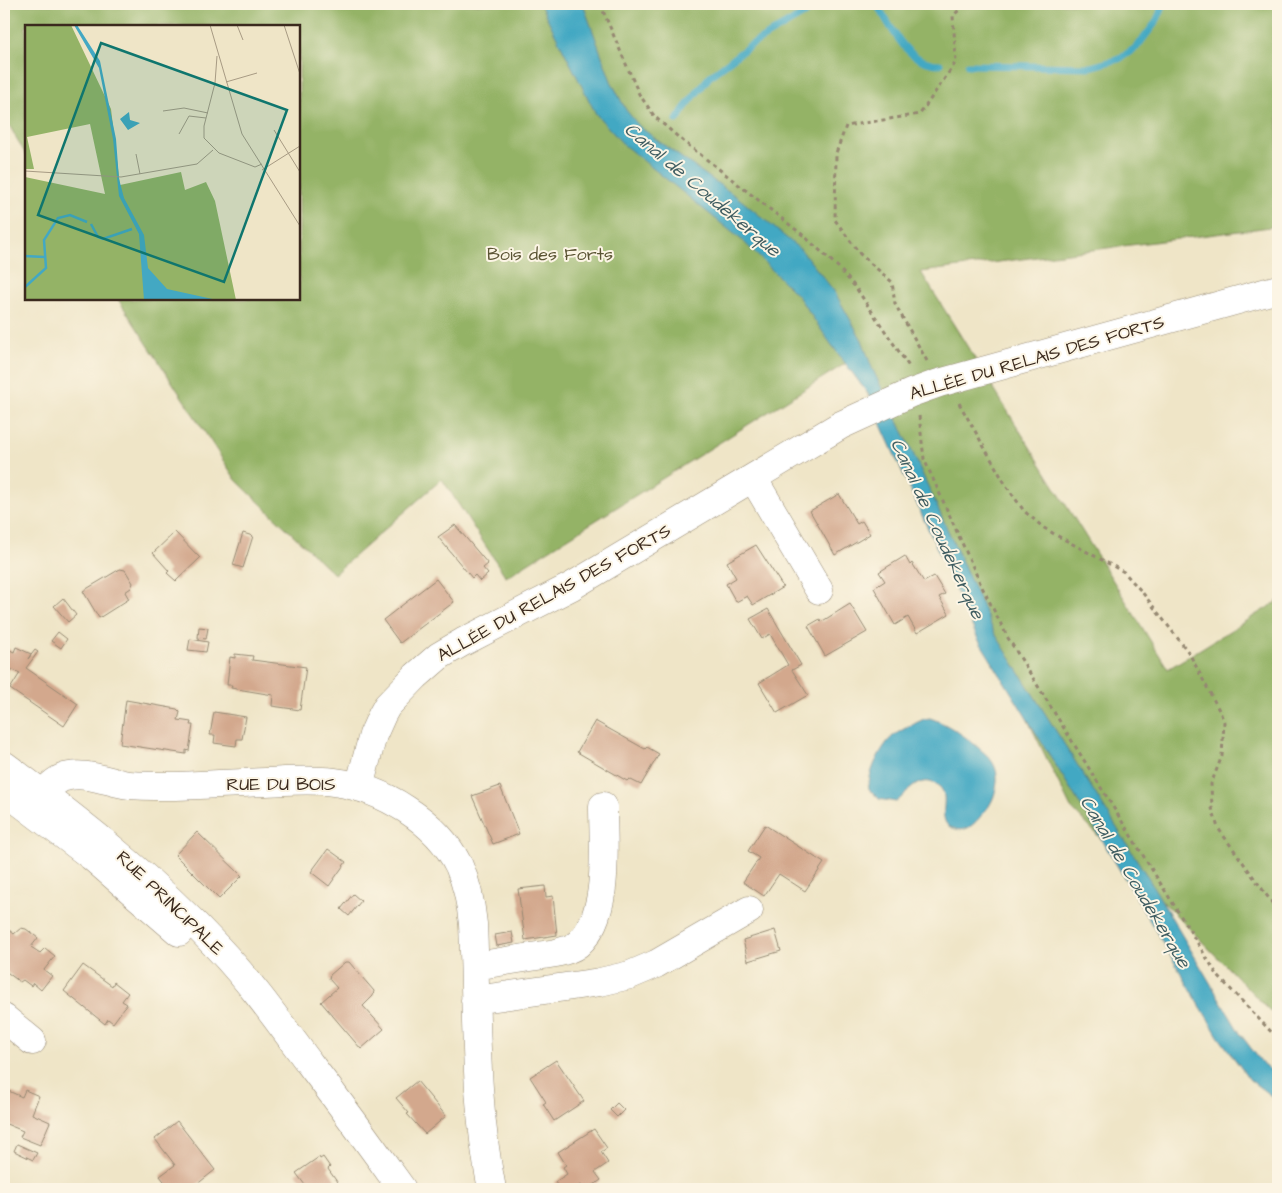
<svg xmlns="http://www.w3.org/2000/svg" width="1282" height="1193" viewBox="0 0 1282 1193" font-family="'Architects Daughter',sans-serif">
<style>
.forest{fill:#94b366;stroke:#686e42}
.water{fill:#43a8c3;stroke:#3f6970}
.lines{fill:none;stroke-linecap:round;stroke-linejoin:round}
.stream{stroke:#43a8c3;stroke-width:7}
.building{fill:#d3a88d}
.minor-casing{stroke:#958872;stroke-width:29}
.path{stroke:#958872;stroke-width:3;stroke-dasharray:4 4;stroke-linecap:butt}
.minor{stroke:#fff;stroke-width:28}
.labels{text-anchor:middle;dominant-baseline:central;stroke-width:4;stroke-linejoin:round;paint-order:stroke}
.park-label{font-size:18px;fill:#5b5434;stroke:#fcf5e5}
.street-label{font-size:18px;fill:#3b2a1e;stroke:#fcf5e5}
.water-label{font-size:19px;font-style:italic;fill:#3e5c60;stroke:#fcf5e5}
.inset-river{fill:none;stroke:#43a8c3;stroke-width:2.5}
.inset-road{fill:none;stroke:#a79a83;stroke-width:1}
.view{fill:#0f766e;fill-opacity:0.15;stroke:#0f766e;stroke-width:2.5}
.inset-edge{fill:none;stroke:#3b2a1e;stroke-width:2.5}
</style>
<rect width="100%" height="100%" fill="#fcf5e5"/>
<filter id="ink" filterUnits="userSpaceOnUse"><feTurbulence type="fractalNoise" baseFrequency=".02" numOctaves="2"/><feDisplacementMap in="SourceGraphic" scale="10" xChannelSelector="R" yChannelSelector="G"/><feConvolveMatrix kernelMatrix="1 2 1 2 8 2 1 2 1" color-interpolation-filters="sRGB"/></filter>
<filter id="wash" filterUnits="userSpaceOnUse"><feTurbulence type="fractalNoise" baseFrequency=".0096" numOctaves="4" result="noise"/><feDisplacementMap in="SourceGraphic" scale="20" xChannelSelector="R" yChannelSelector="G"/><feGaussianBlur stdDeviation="1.12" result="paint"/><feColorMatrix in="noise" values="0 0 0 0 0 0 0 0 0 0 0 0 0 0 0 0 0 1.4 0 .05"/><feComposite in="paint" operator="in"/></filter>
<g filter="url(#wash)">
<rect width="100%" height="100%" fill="#efe5c7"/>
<path class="forest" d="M4 4H1278V226L921 272 1168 669 1278 601V1019L1071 808 851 360 506 577 442 479 334 574 236 480 118 299H299V26H26V155L4 116Z"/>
<path class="water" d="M540 4H583L611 81 626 110 639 126 661 143 741 200 802 251 834 291 862 340 872 368 907 440 994 632 1147 876 1241 1035 1263 1064 1278 1076V1101L1250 1080 1218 1036 1102 840 978 639 881 425 880 418 871 398 831 344 798 296 743 241 624 145 596 114Z
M930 718C948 724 967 737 981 750 992 759 998 767 997 782 996 791 993 802 986 810 978 819 968 835 953 828 950 827 946 825 945 821 940 808 953 788 930 782 915 779 906 795 896 802L879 799 869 789C867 774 882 745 893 736 902 729 914 724 924 719Z"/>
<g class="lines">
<path class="stream" d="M876 4C894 29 904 63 940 64
M968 65 1090 67 1119 59 1137 47 1156 22 1164 4
M677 120 684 109 710 76 749 46 821 4"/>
</g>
<g id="blocks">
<path class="building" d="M839 494 857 524 862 521 870 534 835 555 810 511Z
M455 525 488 564 483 568 488 574 480 581 475 575 472 578 438 537Z
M175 532 200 558 176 581 167 573 169 571 153 553Z
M243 533 253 536 243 568 233 565Z
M756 545 783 587 753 605 747 596 736 602 726 584 736 578 727 562Z
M905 556 910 565 912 563 924 582 934 576 945 594 939 597 949 614 917 633 908 617 895 625 874 588 885 581 879 572Z
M120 569 125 570 133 583 131 588 125 592 129 599 99 618 83 591Z
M436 579 454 602 400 643 383 620Z
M63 598 76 615 68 622 54 606Z
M850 604 867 632 825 656 808 626 820 619 821 622Z
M768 609 801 665 792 670 808 695 777 713 759 683 788 665 770 634 762 639 750 619Z
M199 627 208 628 206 639 198 638Z
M58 632 67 639 61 648 51 641Z
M190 639 208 642 206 652 188 650Z
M4 647 14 652 16 647 31 654 28 659 35 650 38 652 26 668 78 704 64 726 10 689 20 673 8 668 4 678Z
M235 654 253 656 252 660 306 667 300 710 272 706 273 695 231 688 232 685H227L230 657 235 658Z
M126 700 177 709 180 712 178 720 191 722 190 725H193L189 751 186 750V754L120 744Z
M214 712 246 717 242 739H237L236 746 214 743 215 735H210Z
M595 721 645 749 647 747 659 754 641 785 629 779 627 781 577 752Z
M500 786 519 834 493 844 472 796Z
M765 825 824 863 805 891 779 874 764 896 743 882 759 858 748 851Z
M197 832 242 876 219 899 175 855Z
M328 849 346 862 329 886 311 872Z
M545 886 546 897 553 896 557 935 525 940 518 889Z
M353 894 361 901 349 916 341 909Z
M4 926 14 934 21 928 26 929 38 938 31 947 40 953 45 948 55 956 44 970 52 976 41 990 33 983 31 986 23 980 20 982 4 970Z
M775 930 781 951 748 961 743 940Z
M512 932 514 943 497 946 495 935Z
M345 962H349L374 991 373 996 363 1006 384 1029 361 1049 321 1002 337 988 329 979 330 975Z
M83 965 112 986 114 982 128 993 122 1001 127 1004 113 1023 108 1019 105 1024 64 991Z
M556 1060 584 1101 554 1121 543 1104 546 1102 530 1077Z
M417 1081 446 1116 425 1134 407 1114 409 1113 396 1098Z
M4 1089 22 1097 25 1090 39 1096 32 1114 50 1122 40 1145 20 1137 23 1131 4 1123Z
M617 1103 624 1110 617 1117 610 1110Z
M177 1121 215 1170 191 1189H170L160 1176 175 1165 155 1139Z
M594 1129 607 1148 601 1152 608 1163 595 1172 601 1180 588 1189H584L581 1185 574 1189H559L555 1182 567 1174 563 1167 566 1165 558 1152Z
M17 1144 37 1153 33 1160 14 1151Z
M319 1157 320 1159 323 1157 330 1167 328 1169 342 1189H308L296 1173Z"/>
</g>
</g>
<g filter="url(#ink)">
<use href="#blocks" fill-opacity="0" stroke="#958872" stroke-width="1"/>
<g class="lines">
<g class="minor-casing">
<path id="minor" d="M753 478 819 590
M4 765C80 821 154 879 219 949 253 985 281 1025 310 1064 342 1106 372 1147 402 1189
M359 787 373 735 382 715 387 706 416 676 439 656 463 642 572 586 841 425 911 393 939 383 1278 289
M4 790 91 856 179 932
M31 810C40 799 48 784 62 778 83 770 108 782 129 785 144 786 160 786 175 786 205 785 235 783 266 782 288 781 311 779 334 782 382 788 437 821 459 866 467 884 471 904 473 924 477 1012 474 1102 492 1189
M475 966 556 953C564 951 572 949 578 944 611 914 603 847 603 806
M475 1000 600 982 630 975 656 964 749 910
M4 1018 32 1041"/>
</g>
<path class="path" d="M600 4 639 94 655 117 678 137 804 236 838 267 856 288 910 368
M927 361 895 304 892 282 860 254 835 220 836 153 846 126 920 114 956 62 953 16 965 4
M959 403 1007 487 1024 511 1044 528 1056 535 1124 572 1142 592 1189 653 1220 712 1224 722 1222 756 1211 784 1212 808 1218 828 1278 911
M919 416 924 459 982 587 1008 638 1218 976 1278 1039"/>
<use href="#minor" class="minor"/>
</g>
</g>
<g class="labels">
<g class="park-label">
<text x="550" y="254">Bois des Forts</text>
</g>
<g class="street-label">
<text transform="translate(1037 358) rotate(-16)">ALLÉE DU RELAIS DES FORTS</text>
<text transform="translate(554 593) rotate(-29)">ALLÉE DU RELAIS DES FORTS</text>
<text x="281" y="784">RUE DU BOIS</text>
<text transform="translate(170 903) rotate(44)">RUE PRINCIPALE</text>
</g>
<g class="water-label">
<text transform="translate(702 190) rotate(40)">Canal de Coudekerque</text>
<text transform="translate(937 529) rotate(65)">Canal de Coudekerque</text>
<text transform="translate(1135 882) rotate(59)">Canal de Coudekerque</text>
</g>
</g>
<g transform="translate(25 25)">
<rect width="275" height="275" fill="#efe5c7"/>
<path d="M0 0H46L86 84 95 160 156 147 160 165 181 157 190 176 211 275H0V152L80 169 65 99 2 112 9 144H0Z" fill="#94b366"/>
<path d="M49 0H52L75 36 91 114 94 154 99 173 119 210 123 243 142 264 192 275H119L114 209 94 171 88 114 74 43ZM104 87 105 95 115 98 103 105 95 94Z" fill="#43a8c3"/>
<path class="inset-river" d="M66 199 73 212 78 214 107 204M0 231 19 232M0 262 21 243 19 215 33 193 45 190 62 197"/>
<path class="inset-road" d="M185 0 217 109 275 201M212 0 218 15M259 0 275 49M192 31 190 58 179 101V113L194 128 230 142 237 139M201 57 232 48M138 86 159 83 183 88M249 105 275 147M154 109 164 91 181 93M111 129 115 149M237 145 275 121M0 146 96 152 172 139 188 125"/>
<path class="view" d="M76 18 262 85 199 257 13 190Z"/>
<rect width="275" height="275" class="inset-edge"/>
</g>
<rect width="1282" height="1193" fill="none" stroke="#fcf5e5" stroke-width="20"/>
</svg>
